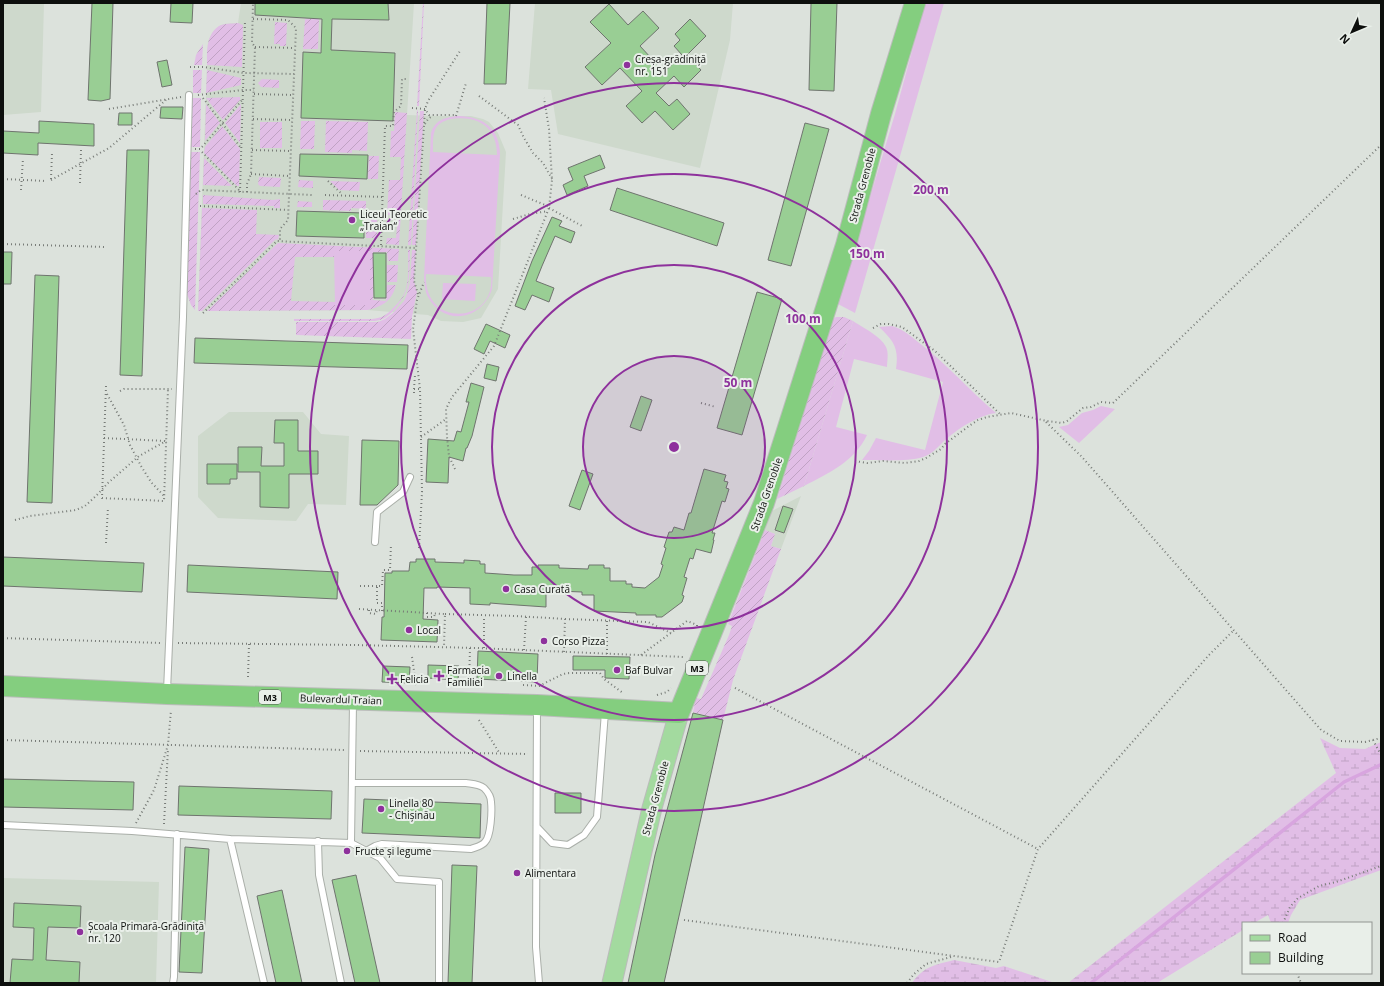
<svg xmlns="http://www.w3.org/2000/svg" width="1384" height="986" viewBox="0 0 1384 986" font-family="'Open Sans',sans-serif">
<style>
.built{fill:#ced9cc}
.grass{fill:#e1bee6;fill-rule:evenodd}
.wetland{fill:url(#wetland-marsh)}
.garden{fill:url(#garden-furrows);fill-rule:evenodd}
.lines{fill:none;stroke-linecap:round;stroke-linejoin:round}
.stream{stroke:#d8a5df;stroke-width:3.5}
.building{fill:#99ce94;stroke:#6f746e}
.service-casing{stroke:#aaafa9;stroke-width:8}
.primary-casing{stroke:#bbbcbb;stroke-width:21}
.trunk-casing{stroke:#bbbcbb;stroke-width:22}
.path{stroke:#777b77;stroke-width:2;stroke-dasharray:1 3;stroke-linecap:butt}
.service{stroke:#fff;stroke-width:6}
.primary{stroke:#a3da9f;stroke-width:19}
.trunk{stroke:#84ce7f;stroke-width:20}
.ring{fill:none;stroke:#8e319c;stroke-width:2}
.poi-dot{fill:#8e319c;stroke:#e9efe9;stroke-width:1.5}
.labels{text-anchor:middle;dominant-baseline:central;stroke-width:4;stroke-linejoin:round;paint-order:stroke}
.shield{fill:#e9efe9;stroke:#4f524f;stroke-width:1}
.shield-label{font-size:9px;font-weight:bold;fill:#0d0f0d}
.poi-label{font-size:10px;fill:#0d0f0d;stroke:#e9efe9;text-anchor:start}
.street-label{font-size:10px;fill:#0d0f0d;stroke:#e9efe9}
.centre{fill:#8e319c;stroke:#e9efe9;stroke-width:2}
.ring-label{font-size:12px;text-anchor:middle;font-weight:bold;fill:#8e319c;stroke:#e9efe9;stroke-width:4;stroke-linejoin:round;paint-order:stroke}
</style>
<defs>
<pattern id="wetland-marsh" width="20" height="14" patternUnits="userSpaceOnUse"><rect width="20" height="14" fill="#e1bee6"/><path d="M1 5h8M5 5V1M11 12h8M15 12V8" fill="none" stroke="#c0a2c4"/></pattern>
<pattern id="garden-furrows" width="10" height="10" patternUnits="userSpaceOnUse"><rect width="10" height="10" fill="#e1bee6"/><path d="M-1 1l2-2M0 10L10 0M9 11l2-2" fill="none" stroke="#c0a2c4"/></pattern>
</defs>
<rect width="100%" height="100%" fill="#dce2dc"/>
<path class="built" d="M3 3H44L41 112 3 115Z
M241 3H414L407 115 436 116H471L483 119 489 122 498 133 506 152 498 289 481 318 463 322 441 321 428 315 367 310 198 311 208 41 214 31 218 27 224 24 238 23Z
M535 3H733L730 40 700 168 558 134 551 90 528 89Z
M229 412H303L321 434 349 436 346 505 308 504 296 521 218 518 198 497V436Z
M801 496 781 549 771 546 775 534 765 530 772 511Z
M3 878 159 882 156 983H3Z"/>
<path class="grass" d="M925 3H944L855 313 838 304 895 114Z
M456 116C481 116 499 126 500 153L492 289C482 320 444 327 428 297 425 292 425 285 424 279L431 133C435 120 444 118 456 116ZM451 119C478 115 497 127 497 155L433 152C433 135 432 123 451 119ZM426 274 491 277C496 324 423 329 426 274Z
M334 251H370V305H335Z
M443 283 476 284 475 301 442 299Z
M853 321C862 327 882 337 886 347 889 353 887 361 887 367L854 359 836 427 867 435C854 462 829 473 804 486Z
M892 326C902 329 910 335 918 342 946 363 969 390 996 413 978 415 956 430 943 442 937 448 932 454 923 457 908 462 879 460 862 460L869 451 876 438 925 450 943 382 896 369C899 348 894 341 879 327Z
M1101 406 1115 409 1079 443 1059 427 1068 425 1082 413 1093 410Z"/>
<path class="wetland" d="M1320 738 1340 748 1365 749 1381 742V870L1300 900 1291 915 1288 923H1271L1268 915 1254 923H1243V930L1157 983H1068L1336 773Z
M954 960 996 968 1004 966 1055 983H912C924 966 935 965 954 960Z"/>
<path class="garden" d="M423 3H424L419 106H417Z
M305 19H319L318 49H303Z
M275 22 287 23 286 46H280V44H274Z
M238 23 243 25 242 67 207 65C207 52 206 34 219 26 224 23 232 24 238 23Z
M203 44 202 65H194L196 55Z
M193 70H202L201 93H193Z
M207 70 241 78V85L206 93Z
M262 79 279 80V88L261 87 258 83Z
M240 97V100L223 120 206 98Z
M192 98H201L200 147H191Z
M206 104 220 123 205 141Z
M241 104 240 143 225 123Z
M417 110 418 111 411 245H408Z
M420 111H424L416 245H412Z
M395 112 407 113 399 245 386 244 387 238H396L398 215H387L389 180H400L401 157H390L391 131H394Z
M301 121H315L314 149H300Z
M326 121 368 122 367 151 352 150V153L325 152Z
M260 122H282V148H260Z
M222 126 240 149 239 186H237L204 153 205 147Z
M191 152H200L195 310 191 305 187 294Z
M369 156H379L378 179H368Z
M204 158 232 186 203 185Z
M259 177 281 178 280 187 260 186 258 184Z
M299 180 313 181V188L298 187Z
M330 181 360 182 359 191 339 190Z
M203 195 273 200 280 199V208H274V206L203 204Z
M323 200 366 201V209L351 208V211L323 210Z
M298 201 312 202V207H297Z
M202 208 257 210 256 234 279 235 278 240 276 239 202 311H198Z
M366 214 377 215V238H366Z
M278 243 399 249 398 261H388L387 252H373V300L386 301 387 285H396C392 301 382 307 367 310L207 311ZM334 251H370V305H335V302L291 301 295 257H334Z
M408 250H410C409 275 412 290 394 310 389 316 383 320 375 321H294V319H372C382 318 387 315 393 308 397 304 401 300 403 296 410 283 408 264 408 250Z
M412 250H416L414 281 417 292 412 317 411 339 296 335V322H378L385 319 393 313 404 301 407 294 410 282Z
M387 265H398L397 282H387Z
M836 317H844L853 321 804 486 777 499 833 319Z
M765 530 775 534 771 546 781 549 733 680 723 720 693 712 696 698 701 699 729 635 732 626 728 624Z"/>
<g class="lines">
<path class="stream" d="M1091 983 1344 782 1380 765"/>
</g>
<path class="building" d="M92 3H113L110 99 101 101 88 100Z
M171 3H193L192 23 170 22Z
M255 3H388L389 20 332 19 331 50 395 53 393 121 301 118 303 52 321 53 322 19 255 15Z
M487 3H510L506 84H484Z
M811 3H837L834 91 809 90Z
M609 4 628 25 643 11 659 28 640 46 664 72 682 55 674 46 680 40 675 34 690 19 706 36 687 55 701 70 684 87 674 76 656 93 669 106 677 99 690 114 673 130 655 111 642 123 626 106 642 91 620 68 602 85 585 67 611 43 590 22Z
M167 60 172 85 162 87 157 62Z
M161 107H183L182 119 160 118Z
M119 113H132V125H118Z
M39 121 94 124V146L38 143V155L3 153V131L39 133Z
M805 123 829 129 791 266 768 260Z
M127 150H149L142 376 120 375Z
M300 154 368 155 367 179 299 176Z
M600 155 605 168 584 176 588 186 567 195 563 185 573 180 568 168Z
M617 188 724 223 717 246 610 210Z
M297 211 364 213V238L296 236Z
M552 217 562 221 559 226 575 232 571 243 555 236 542 266 536 281 554 288 549 302 532 295 525 310 515 306 532 261Z
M3 252H12L11 284H3Z
M373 253H386V298H374Z
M35 275 59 276 52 503 27 502Z
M757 292 782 299 742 435 717 428Z
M486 324 510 335 505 348 490 341 484 354 474 349Z
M195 338 408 345 407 369 194 363Z
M487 364 499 367 496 381 484 378Z
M471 383 484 387 472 436 467 448H466L463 461 449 457 448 483 426 482 428 439 454 441 457 431 461 432 469 402H466Z
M641 396 652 400 641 431 630 427Z
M275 420H298V451H318V474H289V508L260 507V472H238V447H262L261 466H284V443H274Z
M362 440 399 441 398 485 377 505H360Z
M207 464H237V479H230V484H207Z
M704 469 726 475 724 481 728 482 726 488 729 489 725 502 722 501 712 533H715L713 540H714L711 553 696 549 693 559 690 558 684 577 687 578 682 595 684 596 682 602 662 617H656V615H636V613L594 611V595H582V592L558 591V593H546V607L502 604 490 603V605L470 604V588L437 587V588H424L423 619 438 620 437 642 381 640 382 617H384L385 573H392V571H409L410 562H416V559H435V562L464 563V560L480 561V564H485V573L514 575H532V567H538V565H559V568L588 569 589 565H604V568H610V581H626V584H632V587L645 588 659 577 663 565 661 564 666 548 664 547 669 532H672L674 527 684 530 689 513H691Z
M582 470 593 474 580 510 569 506Z
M783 506 793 509 784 533 775 530Z
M3 557 144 563 142 592 3 586Z
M188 565 338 572 337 599 187 592Z
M478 651 538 654 537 682 477 679Z
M573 656 630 657 629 679 605 678V670H573Z
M428 665 459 666 458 680 428 678Z
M383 666 410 667 409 683 382 682Z
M693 713 723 720 664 983H628L655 855Z
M3 779 134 782 133 810 3 807Z
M179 786 332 791 331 819 178 815Z
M555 793H581V813H555Z
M364 799 481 804 480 838 362 833Z
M185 847 209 849 202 973 179 972Z
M452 865 477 866 472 983H448Z
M356 875 380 983H355L332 880Z
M282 890 302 983H276L257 896Z
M14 903 81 906 80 928 48 927 46 960 80 962 79 983H10L12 959 33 960 34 928 13 927Z"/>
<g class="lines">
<g class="service-casing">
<path id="service" d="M375 542 377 512 403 492 410 477
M167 691 183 317 189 95
M537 707 536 947 539 983
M352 783H466C473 784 479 784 484 788 488 792 491 797 491 802 492 811 491 836 485 842 482 846 476 847 471 849L382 844 375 846 366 851
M3 825 132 831 230 839 351 843 380 858 397 879 439 882V983
M537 827 552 843 568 845 584 835 597 817 605 712
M230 839 264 983
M318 841 319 875 341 983
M351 843 353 703
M173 983 174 977 177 834"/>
</g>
<g class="primary-casing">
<path id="primary" d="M612 983 652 808 679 713"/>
</g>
<g class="trunk-casing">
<path id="trunk" d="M3 686 167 694 537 705 679 713 764 503 846 245 881 114 915 3"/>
</g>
<path class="path" d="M253 19 288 20 296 28 288 220 280 229V241
M255 47 295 48
M190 67H204L244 73 294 74
M254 94 293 95
M198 95 243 90H254
M479 96 518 125 524 138 533 153 543 163 552 179
M203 98 241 148
M412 108 425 109 429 115H456
M109 109 181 97
M456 116 466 83
M253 119 292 120
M425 124 428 119 432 116
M202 147 243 99
M195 149H202
M252 150 291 151
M202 152 240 191
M251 174 290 176
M3 179 46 181
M51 179 52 153
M51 180 109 148 166 100
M328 181 342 194
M80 183 81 150
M21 190 23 158
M240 192 245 21
M247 192V184L251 174 255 47 252 43 253 3
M196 194 201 190 313 195
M325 195 383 197
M521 195 550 207
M200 206 288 210
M549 208 584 227
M513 219 530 214 548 211
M3 244 106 247
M381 245 385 126H393L394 112 401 106 402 79H406
M418 294 414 281 425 109 428 101 460 51
M203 313 277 241 417 248
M873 328 881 324H889L902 327 935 351 1001 415
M106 386 102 498 164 501 168 389
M414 389 415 375
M120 391 124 389H172
M414 393V389H420
M107 394 124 425 130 445 141 466 151 482 164 496
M701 403 716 407
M1046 422 1082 457 1321 730 1340 741 1365 742 1381 738
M421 437 446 419
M104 438 165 441
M855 461 867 463 883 461 905 463 919 461 926 458 941 449 945 444 969 426 978 420 987 417 1011 413 1047 421 1062 423 1067 421 1083 408 1091 407 1101 402 1113 403 1381 145
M455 469 449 456 447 437 446 409 452 397 494 346 549 208 552 180 549 129 544 98
M15 520 30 516 76 510 85 506 96 496 108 483 139 456 166 441
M106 543 108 507
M419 548 422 492 420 389 413 329 417 300 424 282
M360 586H377
M359 609 445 614 444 647
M369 610V613L376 614 377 610
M382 611V603H377V586H382L383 570H390L391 544
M427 613V617H434L435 614
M445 614 515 616 565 619 564 652
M565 619 648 622 671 633
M3 638 160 643
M178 643 356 645 477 648 684 657V658
M484 648V616
M524 650 526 617
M607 654V620
M641 655 687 621 697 625V626
M412 657 416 685
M248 677 249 644
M469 685 470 647
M523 685 539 686 563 674 569 673H600L604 679 623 693
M735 688 1038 849
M657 695 667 692 671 688
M479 720 500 754
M3 740 344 750
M1373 740 1381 755
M360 751 528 754
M136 823 154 790 168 745 171 710
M164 824 168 749
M684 920 999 962 1038 849 1209 655 1233 631
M1283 923 1290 907 1298 898 1319 886 1336 882 1381 866
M1297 973 1301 983
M907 983 914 974 926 964 951 957"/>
<use href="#service" class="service"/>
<use href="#primary" class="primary"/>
<use href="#trunk" class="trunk"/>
</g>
<circle cx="674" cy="447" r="91" fill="#8e319c" fill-opacity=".12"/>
<g class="ring">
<circle cx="674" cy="447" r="91"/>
<circle cx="674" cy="447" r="182"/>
<circle cx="674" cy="447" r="273"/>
<circle cx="674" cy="447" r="364"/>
</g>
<g class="poi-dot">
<circle cx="627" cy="65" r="4"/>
<circle cx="352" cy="220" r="4"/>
<circle cx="506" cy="589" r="4"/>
<circle cx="409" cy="630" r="4"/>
<circle cx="544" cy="641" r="4"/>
<circle cx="617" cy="670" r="4"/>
<path d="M437 670h4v4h4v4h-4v4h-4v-4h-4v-4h4z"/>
<circle cx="499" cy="676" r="4"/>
<path d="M390 673h4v4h4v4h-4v4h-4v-4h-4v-4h4z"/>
<circle cx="381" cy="809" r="4"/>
<circle cx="347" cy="851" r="4"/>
<circle cx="517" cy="873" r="4"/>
<circle cx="80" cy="932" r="4"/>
</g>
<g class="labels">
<g class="shield">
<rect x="686" y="661" width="22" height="14" rx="3"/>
<rect x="259" y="690" width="22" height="14" rx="3"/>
</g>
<g class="shield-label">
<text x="697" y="668">M3</text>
<text x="270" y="697">M3</text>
</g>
<g class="poi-label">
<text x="635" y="59">Creșa-grădiniță<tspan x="635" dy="12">nr. 151</tspan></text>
<text x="360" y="214">Liceul Teoretic<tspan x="360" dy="12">„Traian“</tspan></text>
<text x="514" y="589">Casa Curată</text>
<text x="417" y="630">Local</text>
<text x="552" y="641">Corso Pizza</text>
<text x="447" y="670">Farmacia<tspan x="447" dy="12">Familiei</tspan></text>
<text x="625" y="670">Baf Bulvar</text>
<text x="507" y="676">Linella</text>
<text x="400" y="679">Felicia</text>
<text x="389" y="803">Linella 80<tspan x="389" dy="12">- Chișinău</tspan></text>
<text x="355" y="851">Fructe și legume</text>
<text x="525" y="873">Alimentara</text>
<text x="88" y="926">Școala Primară-Grădiniță<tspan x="88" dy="12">nr. 120</tspan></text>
</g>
<g class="street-label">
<text transform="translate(862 185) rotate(-75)">Strada Grenoble</text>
<text transform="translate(766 494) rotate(-71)">Strada Grenoble</text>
<text transform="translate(341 699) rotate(2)">Bulevardul Traian</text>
<text transform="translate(655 798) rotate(-75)">Strada Grenoble</text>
</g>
</g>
<circle cx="674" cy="447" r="6" class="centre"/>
<g class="ring-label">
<text x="931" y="194">200 m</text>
<text x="867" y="258">150 m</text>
<text x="803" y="323">100 m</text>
<text x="738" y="387">50 m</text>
</g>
<rect width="1384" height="986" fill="none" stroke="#0d0f0d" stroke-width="8"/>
<rect x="1242" y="922" width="130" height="52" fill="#e9efe9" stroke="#919591"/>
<rect x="1250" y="935" width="20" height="6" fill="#a3da9f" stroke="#919591"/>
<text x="1278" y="942" font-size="12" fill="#0d0f0d">Road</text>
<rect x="1250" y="952" width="20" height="12" fill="#99ce94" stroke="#919591"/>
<text x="1278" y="962" font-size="12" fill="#0d0f0d">Building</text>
<g transform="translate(1352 32) rotate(226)" stroke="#e9efe9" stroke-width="3" paint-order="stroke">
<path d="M0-3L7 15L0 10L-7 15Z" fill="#0d0f0d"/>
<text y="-6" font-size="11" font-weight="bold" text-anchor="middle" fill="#0d0f0d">N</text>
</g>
</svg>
